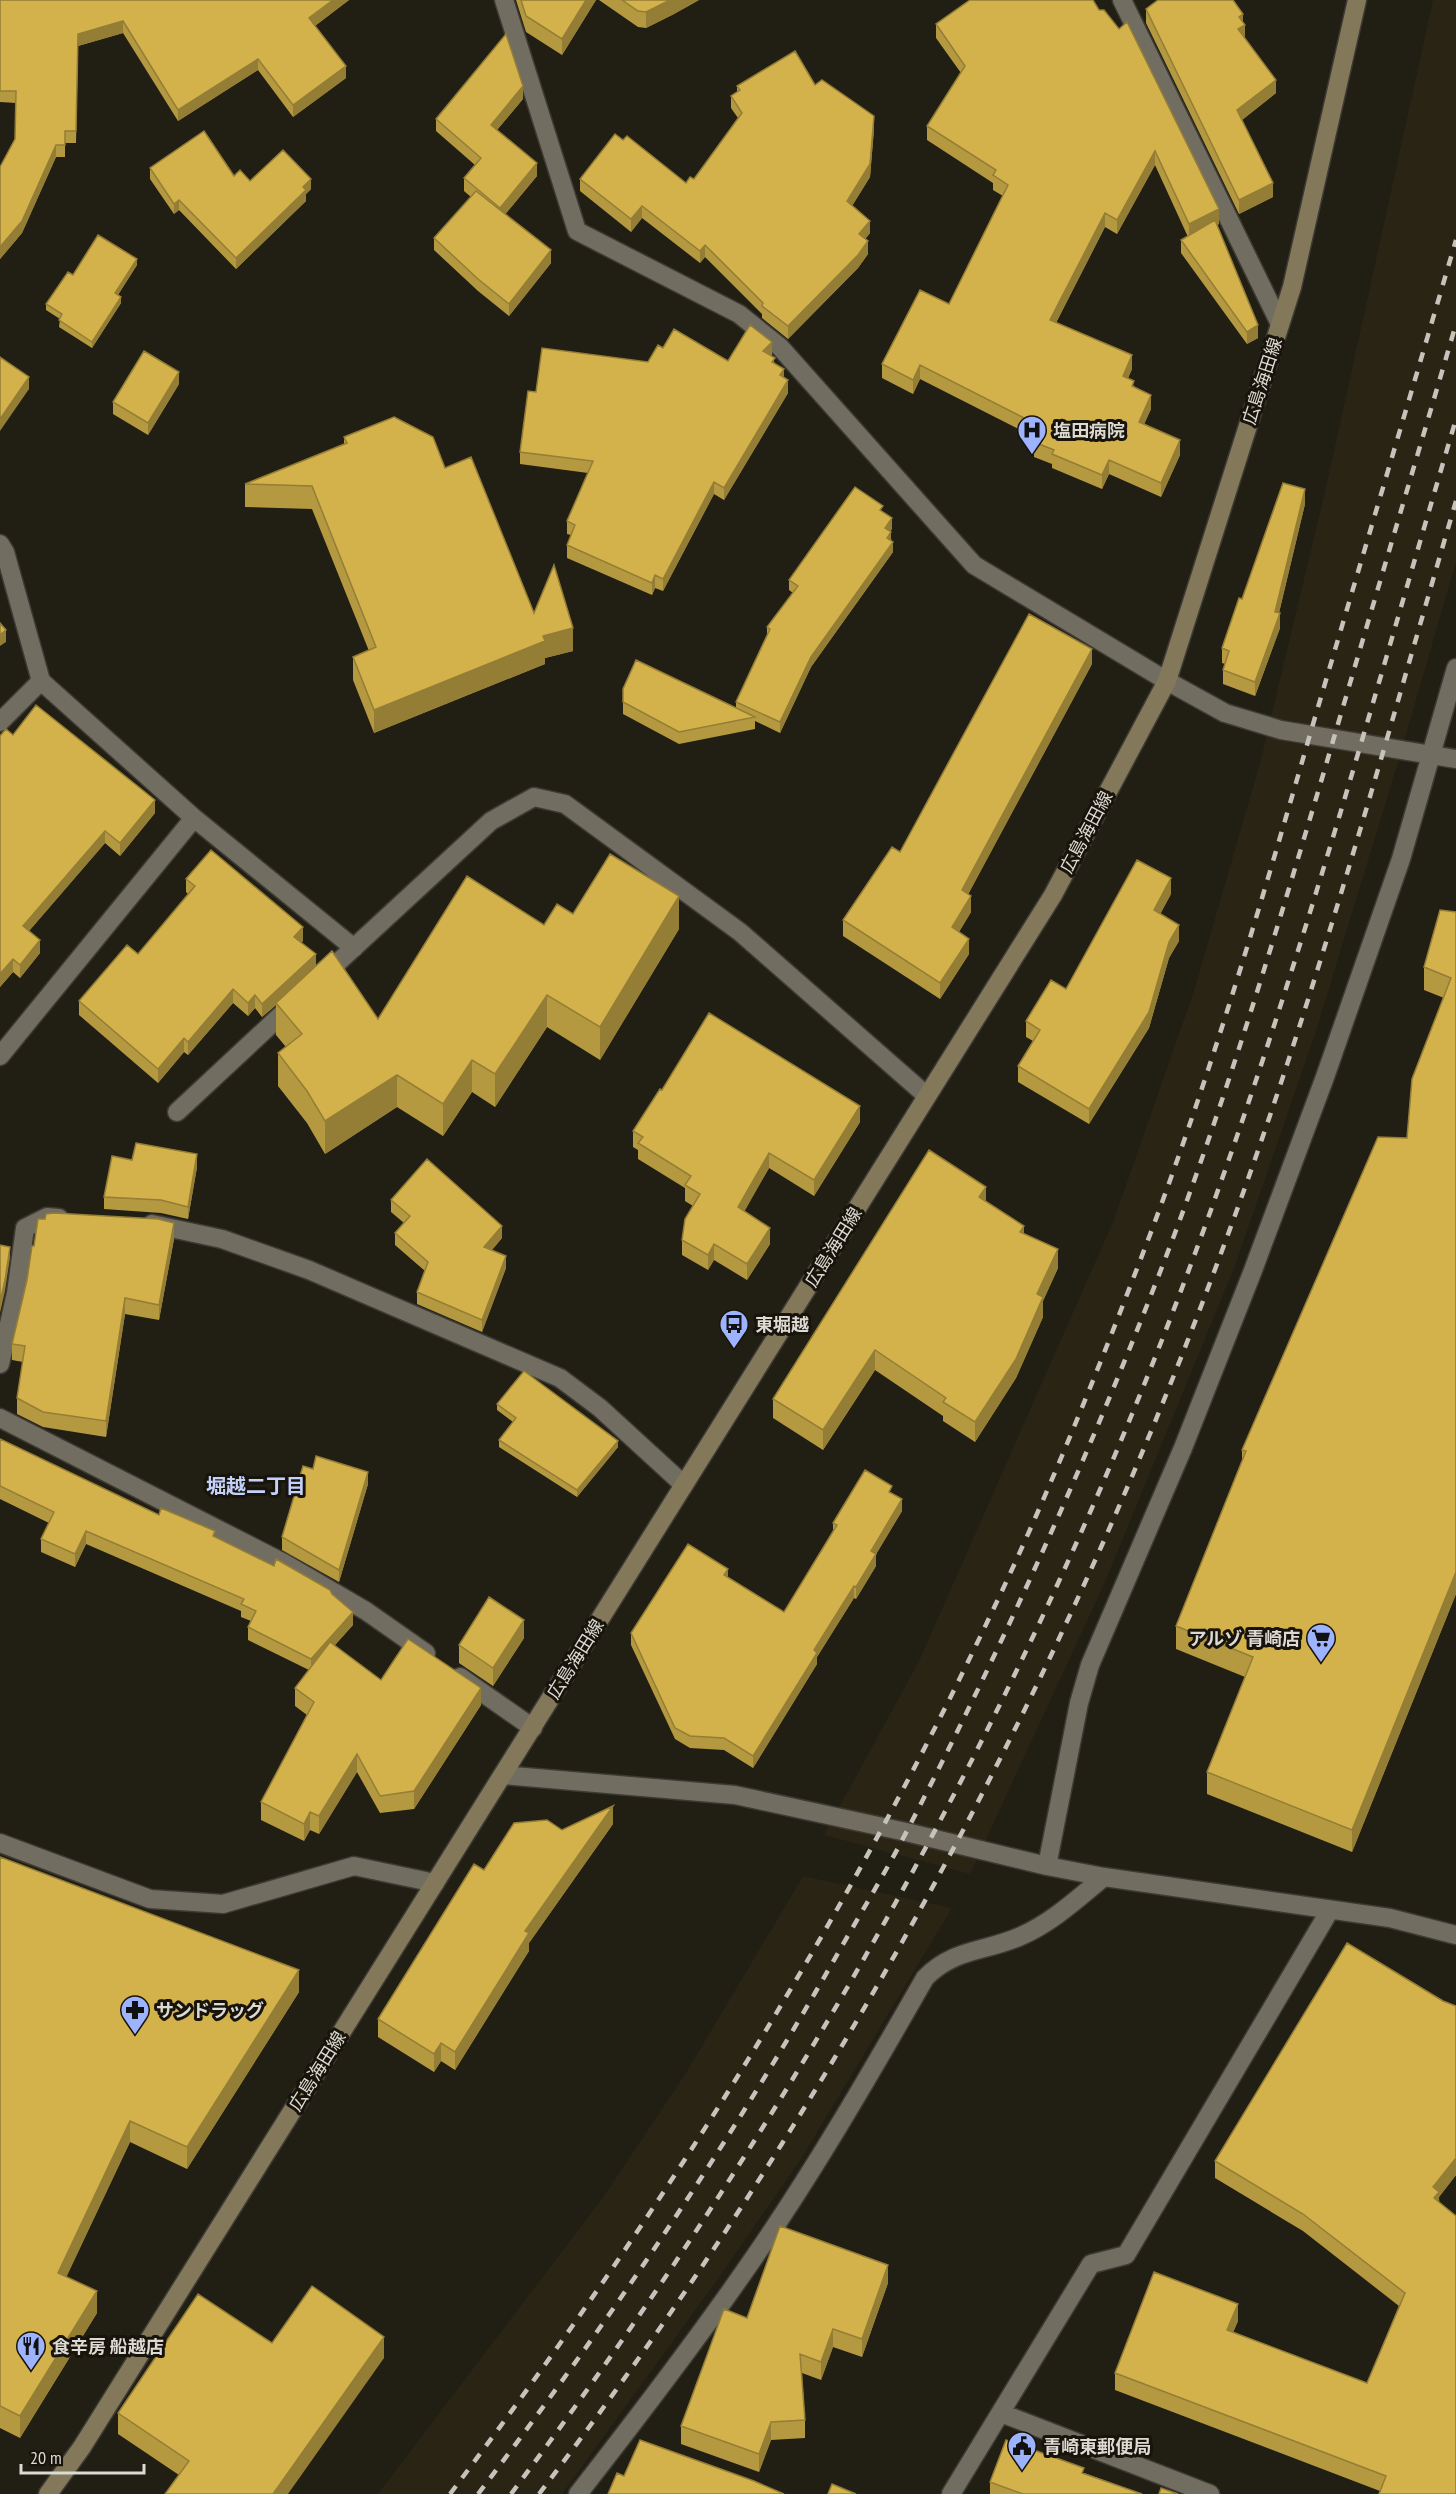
<svg xmlns="http://www.w3.org/2000/svg" width="1456" height="2494" viewBox="0 0 1456 2494" font-family="'PT Sans Narrow','Noto Sans JP',sans-serif">
<style>
.built{fill:#2a2414}
.lines{fill:none;stroke-linecap:round;stroke-linejoin:round}
.street-casing{stroke:#3d3a34;stroke-width:21}
.secondary-casing{stroke:#3d3a34;stroke-width:21}
.street{stroke:#716d61;stroke-width:18}
.secondary{stroke:#83795a;stroke-width:18}
.rail{stroke:#c5c3bb;stroke-width:4.5;stroke-dasharray:10 10;stroke-linecap:butt}
.wall{fill:#b59941}
.shaded-wall{fill:#947d35}
.building{fill:#d3b24c;stroke:#947d35;stroke-width:1.5}
.labels{text-anchor:middle;dominant-baseline:central;stroke-width:6;stroke-linejoin:round;paint-order:stroke}
.street-label{font-size:18px;fill:#dcdad3;stroke:#18140b}
.poi-label{font-size:18px;font-weight:bold;fill:#dcdad3;stroke:#18140b;text-anchor:start}
.neighbourhood-label{font-size:20px;font-weight:bold;fill:#c4d1fb;stroke:#18140b}
</style>
<rect width="100%" height="100%" fill="#211e14"/>
<path class="built" d="M1433 0H1456V562L1396 769 1316 1031 1235 1266 1105 1582 970 1874 824 1835 919 1661 1113 1222 1194 991 1260 763 1327 483Z
M803 1876 952 1908 801 2159 715 2283 562 2494H378L604 2196 686 2073Z"/>
<g class="lines">
<g class="street-casing">
<path id="street" d="M504 0 577 231 739 314 780 347 974 565 1167 681 1225 713 1281 730 1456 759
M1122 0 1280 324
M0 544 5 552 41 681 194 818 354 948
M0 722 41 681
M321 978 491 821 534 797 565 804 740 932 927 1096
M0 1056 194 818
M177 1112 294 1003
M152 1224 222 1239 309 1270 560 1378 600 1408 684 1485
M0 1364 16 1293 25 1228 47 1217 59 1218
M0 1418 284 1563 366 1611 426 1653
M460 1677 533 1728
M503 1775 735 1795 906 1832 1047 1866 1104 1877 1390 1918 1456 1935
M0 1843 150 1899 223 1904 354 1866 435 1883
M1047 1866 1079 1703 1090 1665 1183 1448 1252 1273 1325 1077 1401 859 1456 668
M1001 2413 1210 2494
M578 2494C635 2421 691 2348 744 2272 810 2178 868 2078 925 1978 954 1948 986 1952 1021 1936 1053 1922 1078 1898 1104 1877
M951 2494 1091 2264 1126 2255 1330 1910"/>
</g>
<g class="secondary-casing">
<path id="secondary" d="M48 2494 82 2447 1053 895 1167 681 1292 287 1357 0"/>
</g>
<use href="#street" class="street"/>
<use href="#secondary" class="secondary"/>
<path class="rail" d="M450 2494C659 2217 843 1926 992 1612 1046 1499 1093 1383 1138 1266 1206 1091 1259 911 1311 731 1359 568 1408 404 1456 240
M478 2494C610 2321 731 2141 838 1953 858 1918 879 1883 898 1848 1002 1649 1095 1444 1175 1233 1231 1083 1277 929 1323 775 1367 625 1412 474 1456 324
M511 2494C788 2124 1018 1721 1182 1288 1290 1004 1370 710 1456 419
M539 2494C824 2120 1053 1704 1217 1264 1311 1014 1381 757 1456 501"/>
</g>
<path class="wall" d="M0 0H349L315 26 346 78 293 117 258 70 178 121 123 33 78 46 76 143H65V157H56L22 233 0 259V167L15 139 16 103 0 102Z
M516 0H596L562 55 526 32Z
M599 0H699L674 14 646 28 638 27Z
M1093 0 1219 224 1217 225 1258 338 1247 344 1181 253V240L1188 237 1155 165 1117 234 1105 227 1056 323 1132 369 1128 378 1151 409 1144 424 1180 455 1161 497 1109 474 1102 489 1052 468V464L1034 457V442L1036 438 920 379 913 394 882 378V364L949 304 1003 196 993 190V183L927 140V126L961 73 936 38V24Z
M1235 2 1243 23 1245 38 1276 93 1242 120 1273 197 1239 214 1146 23V9Z
M815 85 874 129 870 177 852 206 870 233 865 239 868 254 858 268 788 339 762 318V314L705 257 700 263 642 218 631 232 580 191V179L623 140 686 183 694 179 738 118 731 108V96L737 92V86Z
M523 99 497 130 537 176 505 214 551 263 509 316 478 291 434 250V238L471 197 464 191V178L475 165 436 131V119Z
M150 168 234 176 250 181 311 189 306 194V201L236 269 179 210 174 214 150 179Z
M137 265 118 295 121 303 92 348 59 327 60 319 46 310V304L73 275Z
M663 348 728 361 772 355 771 356 775 364 784 378 788 393 724 500 714 494 663 591 655 588 652 595 567 558V545L571 535 567 534V521L588 473 520 464V452L536 392 648 362Z
M179 384 148 435 113 414V402Z
M344 437 445 468 534 613 573 651 545 658V664L374 733 353 680V657L369 651 312 509 245 507V484L344 444Z
M1305 504 1279 613 1280 628 1255 696 1223 684V670L1225 664 1222 663V648L1242 599Z
M883 512 892 529 890 531 893 552 811 667 780 733 755 721V729L679 744 623 714V689L736 708V702L767 636V627L793 593 789 590V580Z
M1092 664 968 894 971 912 959 932 969 954 940 999 843 936V920L900 852Z
M13 735 155 813 120 856 105 843 29 931 40 953 20 978 13 972 0 987Z
M186 879 303 941 301 942 316 966 378 1019 544 925 573 914 679 929 600 1060 547 1027 495 1107 472 1092 443 1136 397 1107 325 1154 307 1123 278 1086V1053L286 1047 276 1035V1005L262 1017 255 1008 248 1016 233 1003 188 1055 184 1052 158 1083 79 1015V1001L138 954 188 894 186 892Z
M1171 894 1160 914 1179 941 1169 958 1149 1028 1089 1124 1018 1082V1066L1033 1041 1026 1037V1021L1066 989Z
M1456 912V1594L1352 1852 1207 1794V1772L1245 1677 1176 1649V1626L1242 1461V1450L1407 1138 1444 998 1424 990V967Z
M662 1090 860 1122 814 1196 769 1168 744 1211 770 1244 747 1280 714 1260 708 1270 682 1255V1240L693 1206 685 1201V1188L638 1159V1150L633 1147V1131Z
M132 1160 197 1167 188 1219 161 1213 104 1209V1197Z
M391 1200 502 1238 492 1250 506 1268 482 1332 417 1304V1292L425 1271 395 1245V1233L404 1223 391 1212Z
M986 1202 1024 1234 1058 1268 1043 1301V1317L1016 1378 975 1442 943 1421V1416L875 1370 823 1450 773 1418V1399Z
M174 1239 159 1320 125 1314 106 1437 43 1427 17 1414V1398L23 1362 12 1360V1344L34 1246Z
M497 1404 618 1447 577 1497 499 1447V1440L513 1422 497 1410Z
M0 1439 159 1515 215 1537 332 1594 353 1625 334 1646 381 1680 481 1705 414 1809 380 1813 357 1772 319 1834 310 1830 304 1841 261 1820V1802L307 1715 295 1706V1688L309 1670 248 1640V1627L251 1621 241 1617V1611L86 1544 75 1567 41 1552V1539L49 1523 0 1499Z
M368 1484 339 1582 282 1550V1537Z
M892 1494 902 1511 876 1554V1566L856 1599 854 1598 817 1657V1664L753 1768 724 1750 690 1748 675 1739 631 1645V1633L728 1578 784 1612 833 1531V1523Z
M524 1638 493 1686 459 1663V1645Z
M613 1824 529 1943V1951L455 2070 441 2061 434 2072 378 2037V2019L484 1870 562 1830Z
M0 1857 299 1992 187 2169 130 2142 66 2277 97 2313 20 2438 0 2428Z
M1443 2001 1456 2006V2175L1439 2197 1456 2494 1380 2491 1115 2390V2373L1238 2321 1233 2332 1367 2383 1399 2306 1303 2231 1215 2178V2161Z
M888 2283 862 2357 833 2347 821 2380 802 2373 805 2420V2438L771 2440 759 2472 681 2444V2426L747 2318Z
M272 2343 384 2358 179 2475 118 2434V2413Z
M1084 2473 1142 2494H990V2482Z"/>
<path class="shaded-wall" d="M333 0H349L309 30V18Z
M586 0H596L562 55V39Z
M670 0H699L674 14 646 28V12Z
M1243 14V26L1245 25V38L1238 43 1239 17Z
M123 21V33L78 46 76 143 78 34Z
M258 59V70L178 121V110Z
M346 66V78L293 117V105Z
M1276 80V93L1237 124V110Z
M523 86V99L491 137V125Z
M874 116V129L870 177 847 214V201Z
M56 145V157L22 233 0 259V247Z
M1155 151V165L1117 234V220Z
M537 163V176L500 221V208Z
M311 179V189L306 194V201L236 269V258Z
M1273 183V197L1239 214V200Z
M179 200V210L174 214V204Z
M642 206V218L631 232V219Z
M1219 209V224L1189 239V224Z
M1105 213V227L1050 334V320Z
M870 221V233L859 247V234Z
M868 241V254L858 268 788 339V326Z
M705 245V257L700 263V251Z
M551 250V263L509 316V304Z
M137 259V265L115 299V293Z
M121 297V303L92 348V342Z
M1258 325V338L1247 344V332Z
M772 342V355L763 363V351Z
M1132 355V369L1123 390V376Z
M920 365V379L913 394V380Z
M784 369V381L780 375Z
M179 372V384L148 435V423Z
M29 377V389L0 431V419Z
M788 380V393L724 500V488Z
M1151 395V409L1139 436V422Z
M1180 440V455L1161 497V483Z
M1109 460V474L1102 489V475Z
M714 482V494L663 591V579Z
M1305 489V504L1277 621 1280 613V628L1255 696V682L1275 612Z
M892 518V529L885 538V528Z
M891 532V542L887 538Z
M893 542V552L811 667 780 733V722L811 657Z
M655 575V588L652 595V583Z
M573 628V651L545 658V664L374 733V710L543 636Z
M6 630V642L0 646V635Z
M1092 649V664L962 906V890Z
M155 800V813L120 856V843Z
M105 831V843L23 938V926Z
M1171 878V894L1154 926V910Z
M679 896V929L600 1060V1027Z
M971 896V912L952 943V927Z
M1179 925V941L1169 958 1149 1028 1089 1124V1109L1169 942Z
M303 927V941L294 950V937Z
M969 939V954L940 999V983Z
M40 940V953L20 978V965Z
M316 954V968L276 1003V1005L262 1017V1004Z
M13 959V972L0 987V974Z
M233 989V1003L188 1055V1042Z
M255 995V1008L248 1016V1003Z
M547 995V1027L495 1107V1074Z
M184 1038V1052L158 1083V1069Z
M472 1060V1092L443 1136V1104Z
M397 1075V1107L325 1154V1121Z
M860 1106V1122L814 1196V1180Z
M769 1153V1168L738 1223V1207Z
M197 1154V1167L188 1219V1207Z
M986 1187V1206L979 1197Z
M174 1223V1239L159 1320V1305Z
M502 1226V1238L484 1259V1247Z
M1024 1226V1246L1020 1232Z
M770 1228V1244L747 1280V1264Z
M714 1244V1260L708 1270V1255Z
M10 1247V1258L5 1291 0 1313V1302Z
M1058 1249V1268L1043 1301V1317L1016 1378 975 1442V1422L1037 1294Z
M506 1256V1268L482 1332V1320Z
M125 1298V1314L106 1437V1421Z
M875 1350V1370L823 1450V1430Z
M618 1441V1447L577 1497V1490Z
M368 1472V1484L339 1582V1570Z
M902 1499V1511L871 1563V1551Z
M86 1531V1544L75 1567V1554Z
M876 1554V1566L856 1599V1587Z
M728 1569V1581L724 1575Z
M1456 1572V1594L1352 1852V1830Z
M854 1586V1598L817 1657V1664L753 1768V1756L814 1650Z
M353 1612V1625L311 1672V1659Z
M524 1620V1638L493 1686V1668Z
M481 1688V1705L414 1809V1791Z
M357 1754V1772L319 1834V1816Z
M613 1806V1824L529 1943V1951L455 2070V2052L525 1931Z
M310 1812V1830L304 1841V1824Z
M299 1970V1992L187 2169V2147Z
M441 2043V2061L434 2072V2054Z
M130 2121V2142L58 2295V2273Z
M1456 2158V2175L1439 2197V2209L1434 2216 1433 2187Z
M888 2265V2283L862 2357V2339Z
M97 2291V2313L20 2438V2416Z
M1238 2304V2321L1227 2347V2330Z
M833 2329V2347L821 2380V2362Z
M384 2337V2358L288 2494H273Z
M771 2422V2440L759 2472V2454Z"/>
<path class="building" d="M0 0H333L309 18 346 66 293 105 258 59 178 110 123 21 78 34 76 131H65V145H56L22 221 0 247V167L15 139 16 91H0Z
M521 0H586L562 39 526 16Z
M622 0H670L646 12 638 11Z
M970 0H1093L1099 10H1104L1119 29 1127 22 1219 209 1189 224 1155 151 1117 220 1105 213 1050 320 1132 355 1123 376 1134 381 1132 386 1151 395 1139 422 1180 440 1161 483 1109 460 1102 475 1052 454 1054 450 1034 442 1040 426 920 365 913 380 882 364 920 290 949 304 1008 185 993 175 996 170 927 126 965 66 936 24Z
M1158 0H1233L1243 14 1239 17 1245 25 1238 29 1276 80 1237 110 1273 183 1239 200 1146 9Z
M506 34 523 86 491 125 537 163 500 208 464 178 481 158 436 119Z
M795 51 815 85 822 80 874 116 870 164 847 201 870 221 859 234 868 241 858 255 788 326 762 306 763 303 705 245 700 251 642 206 631 219 580 179 615 134 623 140 627 136 686 183 690 177 694 179 742 113 731 96 740 90 737 86Z
M204 131 234 176 240 170 250 181 283 150 311 179 303 187 306 190 236 258 179 200 174 204 150 168Z
M476 191 551 250 509 304 478 279 434 238Z
M1215 220 1258 325 1247 332 1181 240Z
M98 235 137 259 115 293 121 297 92 342 59 320 62 314 46 304 68 272 73 275Z
M750 325 772 342 763 351 775 358 772 362 784 369 780 375 788 380 724 488 714 482 663 579 655 575 652 583 567 545 575 525 567 521 593 461 520 452 528 391 536 392 542 348 648 362 658 345 663 348 674 329 728 361Z
M144 351 179 372 148 423 113 402Z
M0 357 29 377 0 419Z
M394 417 433 437 445 468 471 457 534 613 554 565 573 628 543 636 545 641 374 710 353 657 376 647 312 486 245 484 347 443 344 437Z
M1283 483 1305 489 1275 612 1280 613 1255 682 1223 670 1229 651 1222 648 1239 598 1242 599Z
M855 487 883 506 880 510 892 518 885 528 891 532 887 538 893 542 811 657 780 722 736 702 770 629 767 627 798 586 789 580Z
M1029 614 1092 649 962 890 971 896 952 927 969 939 940 983 843 920 892 847 900 852Z
M0 623 6 630 0 635Z
M636 660 755 717 679 732 623 702V689Z
M36 705 155 800 120 843 105 831 23 926 40 940 20 965 13 959 0 974V736L6 729 13 735Z
M211 850 303 927 294 937 316 954 262 1004 255 995 248 1003 233 989 188 1042 184 1038 158 1069 79 1001 127 945 138 954 195 886 186 879Z
M610 854 679 896 600 1027 547 995 495 1074 472 1060 443 1104 397 1075 325 1121 307 1091 278 1053 302 1034 276 1003 332 951 378 1019 467 876 544 925 557 904 573 914Z
M1137 860 1171 878 1154 910 1179 925 1169 942 1149 1012 1089 1109 1018 1066 1040 1030 1026 1021 1051 980 1066 989Z
M1440 910 1456 912V1572L1352 1830 1207 1772 1253 1657 1176 1626 1246 1451 1242 1450 1378 1137 1407 1138 1412 1079 1451 978 1424 967Z
M709 1013 860 1106 814 1180 769 1153 738 1207 770 1228 747 1264 714 1244 708 1255 682 1240 685 1219 700 1194 685 1185 691 1176 638 1143 643 1137 633 1131 660 1089 662 1090Z
M136 1143 197 1154 188 1207 161 1200 104 1197 112 1156 132 1160Z
M929 1150 986 1187 979 1197 1024 1226 1020 1232 1058 1249 1037 1294 1043 1297 1016 1359 975 1422 943 1402 946 1398 875 1350 823 1430 773 1399Z
M427 1159 502 1226 484 1247 506 1256 482 1320 417 1292 428 1262 395 1233 410 1216 391 1200Z
M54 1213 158 1219 174 1223 159 1305 125 1298 106 1421 43 1412 17 1398 25 1346 12 1344 27 1280 32 1246H34L38 1219H45L46 1214Z
M0 1245 10 1247 5 1280 0 1302Z
M524 1371 618 1441 577 1490 499 1440 516 1418 497 1404Z
M0 1439 159 1515 161 1508 215 1531 213 1536 274 1566 276 1559 330 1590 332 1594 353 1612 311 1659 248 1627 256 1611 241 1604 244 1599 86 1531 75 1554 41 1539 54 1512 0 1486Z
M316 1456 368 1472 339 1570 282 1537 303 1466 313 1469Z
M865 1470 892 1486 889 1492 902 1499 871 1551 876 1554 856 1587 854 1586 814 1650 817 1653 753 1756 724 1738 690 1736 675 1728 631 1633 688 1544 728 1569 724 1575 784 1612 837 1525 833 1523Z
M489 1597 524 1620 493 1668 459 1645Z
M408 1639 481 1688 414 1791 380 1796 357 1754 319 1816 310 1812 304 1824 261 1802 314 1702 295 1688 330 1642 381 1680Z
M613 1806 525 1931 529 1933 455 2052 441 2043 434 2054 378 2019 474 1864 484 1870 514 1823 547 1820 562 1830Z
M0 1857 299 1970 187 2147 130 2121 58 2273 97 2291 20 2416 0 2406Z
M1347 1943 1443 2001 1456 2006V2158L1433 2187 1439 2192 1434 2198 1456 2216V2494H1379L1386 2476 1115 2373 1154 2272 1238 2304 1227 2330 1367 2383 1405 2293 1303 2214 1215 2161Z
M780 2226 888 2265 862 2339 833 2329 821 2362 800 2354 805 2420 771 2422 759 2454 681 2426 724 2309 747 2318Z
M312 2286 384 2337 273 2494H165L189 2461 118 2413 198 2294 272 2343Z
M640 2440 754 2481 784 2494H608L617 2473 624 2476Z
M1006 2440 1084 2468 1082 2473 1142 2494H1023L990 2482Z
M832 2484 856 2494H828Z
M1161 2488 1178 2494H1159Z"/>
<defs>
<g id="hospital-pin" transform="scale(1.5)"><path d="M0 17L-7.5 6A9.5 9.5 0 1 1 7.5 6Z" fill="#9eb3fd" stroke="#18140b"/><path d="M-5-5h3v3.5h4V-5h3V5h-3V1.5h-4V5h-3Z" fill="#111"/></g>
<g id="bus-pin" transform="scale(1.5)"><path d="M0 17L-7.5 6A9.5 9.5 0 1 1 7.5 6Z" fill="#9eb3fd" stroke="#18140b"/><path d="M-5-6H5V4H4V6H2V4H-2V6H-4V4H-5ZM-3.5-4V0h7V-4ZM-3.5 1.2v1.5H-2V1.2ZM2 1.2v1.5H3.5V1.2Z" fill="#111"/></g>
<g id="supermarket-pin" transform="scale(1.5)"><path d="M0 17L-7.5 6A9.5 9.5 0 1 1 7.5 6Z" fill="#9eb3fd" stroke="#18140b"/><path d="M-6-5.5h2.5l.6 2H6L4.5 2H-2.5L-4.4-4H-6ZM-1.5 3.2a1.3 1.3 0 1 0 .1 0ZM3 3.2a1.3 1.3 0 1 0 .1 0Z" fill="#111"/></g>
<g id="pharmacy-pin" transform="scale(1.5)"><path d="M0 17L-7.5 6A9.5 9.5 0 1 1 7.5 6Z" fill="#9eb3fd" stroke="#18140b"/><path d="M-2-6h4v4h4v4h-4v4h-4v-4h-4v-4h4Z" fill="#111"/></g>
<g id="restaurant-pin" transform="scale(1.5)"><path d="M0 17L-7.5 6A9.5 9.5 0 1 1 7.5 6Z" fill="#9eb3fd" stroke="#18140b"/><path d="M-5-6h1v4h1v-4h1v4h1v-4h1v5L-1.5 .5V6h-2V.5L-5-1ZM5-6V6H3V1.5H1.5Q1.5-4 5-6Z" fill="#111"/></g>
<g id="civic-pin" transform="scale(1.5)"><path d="M0 17L-7.5 6A9.5 9.5 0 1 1 7.5 6Z" fill="#9eb3fd" stroke="#18140b"/><path d="M-.6-6.5H3V-4.5H.6V-3L4-1V1h2V6H-6V1h2V-1L-.6-3ZM-1.2 2.5V6h2.4V2.5Z" fill="#111"/></g>
</defs>
<g fill-rule="evenodd">
<use href="#hospital-pin" x="1032" y="430"/>
<use href="#bus-pin" x="734" y="1324"/>
<use href="#supermarket-pin" x="1321" y="1638"/>
<use href="#pharmacy-pin" x="135" y="2010"/>
<use href="#restaurant-pin" x="31" y="2346"/>
<use href="#civic-pin" x="1022" y="2446"/>
</g>
<g class="labels">
<g class="street-label">
<text transform="translate(1262 381) rotate(-72)">広島海田線</text>
<text transform="translate(1086 832) rotate(-62)">広島海田線</text>
<text transform="translate(833 1247) rotate(-58)">広島海田線</text>
<text transform="translate(575 1659) rotate(-58)">広島海田線</text>
<text transform="translate(317 2071) rotate(-58)">広島海田線</text>
</g>
<g class="poi-label">
<text x="1053" y="430">塩田病院</text>
<text x="755" y="1324">東堀越</text>
<text x="1300" y="1638" text-anchor="end">アルゾ 青崎店</text>
<text x="156" y="2010">サンドラッグ</text>
<text x="52" y="2346">食辛房 船越店</text>
<text x="1043" y="2446">青崎東郵便局</text>
</g>
<g class="neighbourhood-label">
<text x="256" y="1486">堀越二丁目</text>
</g>
</g>
<path d="M21 2464v9h123v-9" fill="none" stroke="#dcdad3" stroke-width="3"/>
<text x="30" y="2464" font-size="18" fill="#dcdad3" stroke="#18140b" stroke-width="4.5" paint-order="stroke">20 m</text>
</svg>
